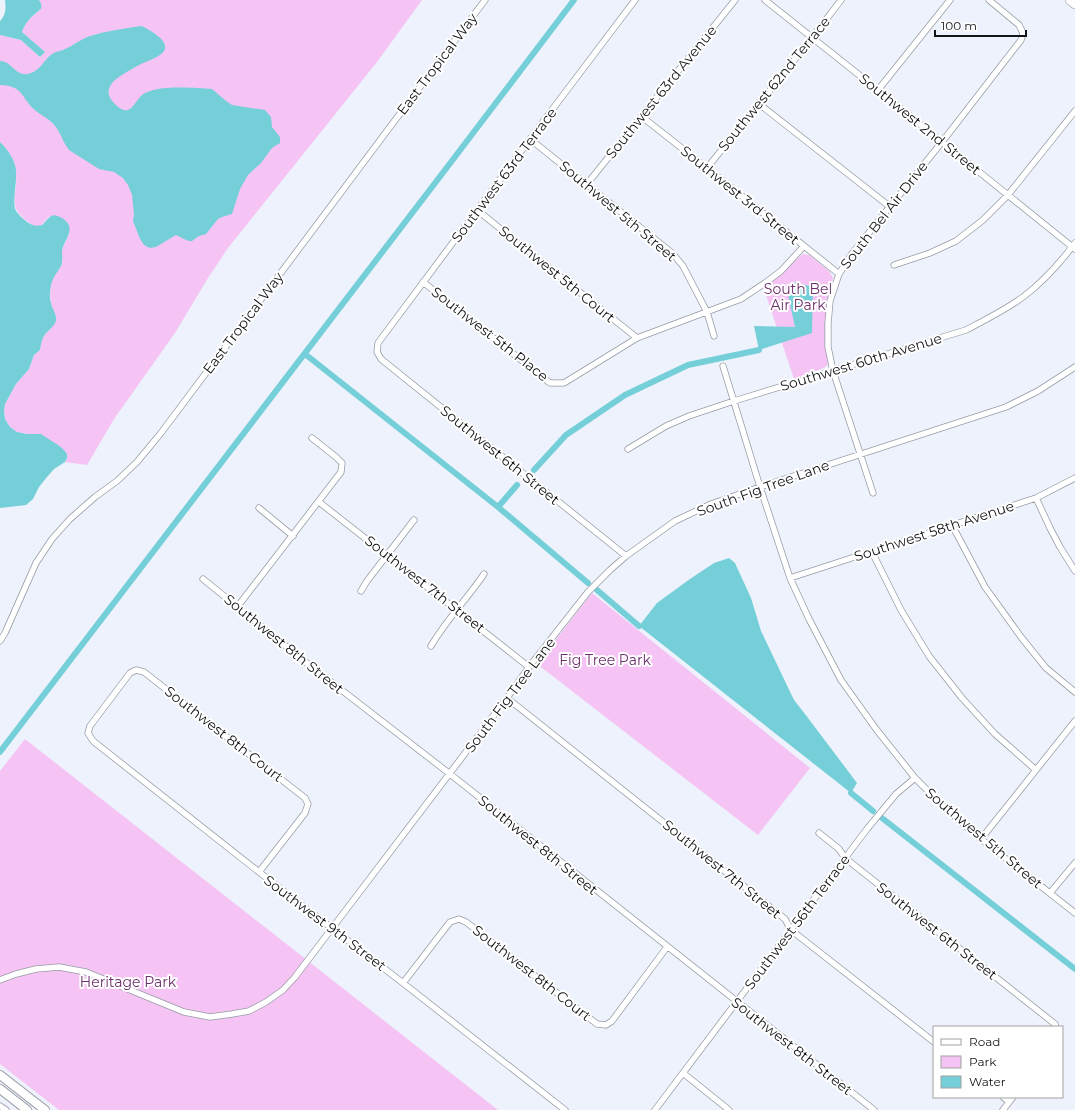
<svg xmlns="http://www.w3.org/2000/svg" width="1075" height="1110" viewBox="0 0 1075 1110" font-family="Montserrat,sans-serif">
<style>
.green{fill:#f5c4f4}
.water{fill:#75cfd9}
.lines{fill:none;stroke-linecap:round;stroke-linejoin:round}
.canal{stroke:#75cfd9;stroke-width:6}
.minor-casing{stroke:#969ba4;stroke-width:7}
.secondary-casing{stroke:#969ba4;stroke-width:10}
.primary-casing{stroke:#969ba4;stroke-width:10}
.minor{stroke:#fff;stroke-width:5.5}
.secondary{stroke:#fff;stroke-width:8}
.primary{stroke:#fff;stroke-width:9}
.labels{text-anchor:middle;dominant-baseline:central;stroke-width:4;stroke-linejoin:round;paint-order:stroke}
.street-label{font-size:14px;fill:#131418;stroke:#fff}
.park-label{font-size:14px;fill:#6b2f6b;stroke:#fff}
</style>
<rect width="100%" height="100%" fill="#eef2fc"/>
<path class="green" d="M39 0H422L377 62 228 248 208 278 175 333 114 419 87 465 65 462 67 458 49 440 41 435 27 434 17 432 10 427 5 419 4 411 5 404 16 384 29 369 34 355 40 350 41 342 45 334 51 328 56 317 51 304 50 295 51 283 53 278 61 266 62 262V250L69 234V227L50 216C41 223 42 232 28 222 6 206 18 195 16 174 16 161 8 150 0 142V35L21 40 40 57 45 52 22 32C25 21 33 16 41 9V3Z
M803 254 809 255 829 271 833 278 827 303 825 326 828 364 824 368 794 379 764 289 765 286Z
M592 593 810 768 758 835 537 664Z
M25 739 498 1110H59L0 1064V771Z"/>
<path class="water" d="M5 0H39C41 3 42 5 41 9 33 15 25 22 22 32L45 52 40 57 21 40 0 35V21C6 15 6 8 5 0Z
M142 26C151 31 176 44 160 55 154 59 147 61 141 64 135 67 130 70 125 73 110 82 101 92 117 106 132 119 134 99 145 93 162 85 194 88 212 89L226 101 232 105 265 110 271 117 272 127 280 137V143L272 148 261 163 248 175 240 189 232 214 222 217 218 219 206 234 199 236 192 241H189L186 240 176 235 156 247 150 248 144 245 140 239 133 221 134 214 132 195 128 185 123 178 114 172 99 169 69 150C63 143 61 133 55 126 50 119 42 116 36 111 20 98 25 86 0 85V61C11 61 16 76 27 74 41 72 44 58 54 53 57 51 62 51 65 49 74 45 81 39 90 36 107 31 125 28 142 26Z
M0 142C6 148 12 155 15 165 19 178 11 201 16 211 19 215 23 219 27 222 32 225 36 227 42 225 49 219 50 211 62 218 78 228 64 239 62 251 62 256 63 261 61 266 57 273 53 277 51 285 50 291 49 297 51 303 52 309 57 314 56 321 54 326 50 329 46 333 42 338 41 344 40 350L34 355 29 369 16 384 5 404 4 411 5 419 10 427 17 432 27 434H41L58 445 63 449 67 454V458L65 462 54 469 47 477 39 487 33 499 26 505 0 508Z
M794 282 813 287 812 333 759 350 754 326 795 327 787 290Z
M729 558 735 563 751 598 761 631 794 700 805 714 857 783 851 793 639 626 657 603 690 579 714 563Z"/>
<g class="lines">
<path class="canal" d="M305 354 498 507 588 583
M534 470 566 435 625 395 688 365 759 350
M498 507 517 485
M597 590 639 626
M0 752 445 170 574 0
M851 793 873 811
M882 818 1075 969"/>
<g class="minor-casing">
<path id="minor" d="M765 0 878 90 942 142 1075 249
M878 90 950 0
M758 103 889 206
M641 116 707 168 839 274
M530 139 672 253 683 266 707 312 714 336
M707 168C752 112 798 57 841 0
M587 184 735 0
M477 210 637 338
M894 265 930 253 956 241 983 220 1008 195 1075 111
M423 282 550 383H564L637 338 741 299 765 283 781 271 804 246
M723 366 760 487 790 578 809 619 841 680 876 729 915 778 948 811 981 839 1075 913
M628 449 666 426 689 416 734 401 966 330C985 320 1005 310 1023 297 1043 282 1060 263 1075 243
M873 493 833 371 828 347V323L830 301 839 274 851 255 942 142 1021 40 1023 33 1019 25 989 0
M1036 498 1050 528 1060 547 1075 571
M319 502 529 667
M259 508 293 536
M952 525 985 587 1021 637 1046 668 1075 692
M872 552 901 610 929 656 962 698 995 734 1036 770
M626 556 381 359 377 352 378 343 530 139 635 0
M790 578 1036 498 1075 478
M203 579 308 664 450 774 874 1110
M361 591 367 581 414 520
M238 606 341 472 342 463 336 457 312 438
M0 641 5 633 36 563 52 539 70 519 95 497 117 481 137 462 161 433 485 0
M431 646C446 620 468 598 484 574
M507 698 785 919 791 930 934 1042
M819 833 839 849 845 858 1055 1024 1056 1027
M981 839 1075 721
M259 872 305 813 308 804 305 798 144 672 136 670 130 673 90 726 88 733 93 741 259 872 403 983 565 1110
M1050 893 1075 863
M0 980 16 974 36 969 59 967 86 972 184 1012 210 1017 232 1014 249 1011 266 1002 283 990 295 977 507 698 529 667 588 592 610 570 626 556 675 521 711 504 760 487 1006 407 1038 391 1075 367
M403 983 450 922 459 919 466 922 597 1024 606 1025 612 1021 667 947
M683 1073 729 1110
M1003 1097 1009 1102
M0 1106 6 1110
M655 1110 867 829 896 794 915 778
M1003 1110 1013 1097"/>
</g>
<g class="secondary-casing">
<path id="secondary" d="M0 1075 45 1110
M0 1089 27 1110"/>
</g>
<g class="primary-casing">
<path id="primary" d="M1070 0 1075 4"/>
</g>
<use href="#minor" class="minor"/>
<use href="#secondary" class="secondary"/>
<use href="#primary" class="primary"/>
</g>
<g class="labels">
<g class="street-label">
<text transform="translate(437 64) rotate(-53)">East Tropical Way</text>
<text transform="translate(774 84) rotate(-51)">Southwest 62nd Terrace</text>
<text transform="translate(661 92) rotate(-51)">Southwest 63rd Avenue</text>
<text transform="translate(920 124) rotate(39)">Southwest 2nd Street</text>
<text transform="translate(504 175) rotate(-53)">Southwest 63rd Terrace</text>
<text transform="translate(740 195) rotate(39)">Southwest 3rd Street</text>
<text transform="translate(618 211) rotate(40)">Southwest 5th Street</text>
<text transform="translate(884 215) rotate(-52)">South Bel Air Drive</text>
<text transform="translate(557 274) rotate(39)">Southwest 5th Court</text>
<text transform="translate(243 323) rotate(-53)">East Tropical Way</text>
<text transform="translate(490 334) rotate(38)">Southwest 5th Place</text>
<text transform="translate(861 362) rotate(-17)">Southwest 60th Avenue</text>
<text transform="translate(500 455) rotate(39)">Southwest 6th Street</text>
<text transform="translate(763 488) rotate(-20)">South Fig Tree Lane</text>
<text transform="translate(934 531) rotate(-18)">Southwest 58th Avenue</text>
<text transform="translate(425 584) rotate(38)">Southwest 7th Street</text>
<text transform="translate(284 644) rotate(39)">Southwest 8th Street</text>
<text transform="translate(510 695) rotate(-53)">South Fig Tree Lane</text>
<text transform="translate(224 734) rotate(38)">Southwest 8th Court</text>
<text transform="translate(984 838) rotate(40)">Southwest 5th Street</text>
<text transform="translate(538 845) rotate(39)">Southwest 8th Street</text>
<text transform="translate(722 869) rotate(39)">Southwest 7th Street</text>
<text transform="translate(797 922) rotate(-53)">Southwest 56th Terrace</text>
<text transform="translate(325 923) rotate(37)">Southwest 9th Street</text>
<text transform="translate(937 931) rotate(38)">Southwest 6th Street</text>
<text transform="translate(532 973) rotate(38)">Southwest 8th Court</text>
<text transform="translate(792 1046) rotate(38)">Southwest 8th Street</text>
</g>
<g class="park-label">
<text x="798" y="289">South Bel<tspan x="798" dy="16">Air Park</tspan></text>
<text x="605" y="660">Fig Tree Park</text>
<text x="128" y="982">Heritage Park</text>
</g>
</g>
<rect x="933" y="1026" width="130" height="72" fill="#ffffff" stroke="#a1a1a3"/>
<rect x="941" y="1039" width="20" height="6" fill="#ffffff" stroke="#a1a1a3"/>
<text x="969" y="1046" font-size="12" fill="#131418">Road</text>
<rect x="941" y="1056" width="20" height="12" fill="#f5c4f4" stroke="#a1a1a3"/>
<text x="969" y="1066" font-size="12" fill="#131418">Park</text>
<rect x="941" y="1076" width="20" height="12" fill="#75cfd9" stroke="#a1a1a3"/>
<text x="969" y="1086" font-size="12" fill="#131418">Water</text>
<path d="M935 30v6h91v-6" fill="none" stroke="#131418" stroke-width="2"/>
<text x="941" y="30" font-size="12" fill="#131418" stroke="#ffffff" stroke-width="3" paint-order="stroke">100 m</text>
</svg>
